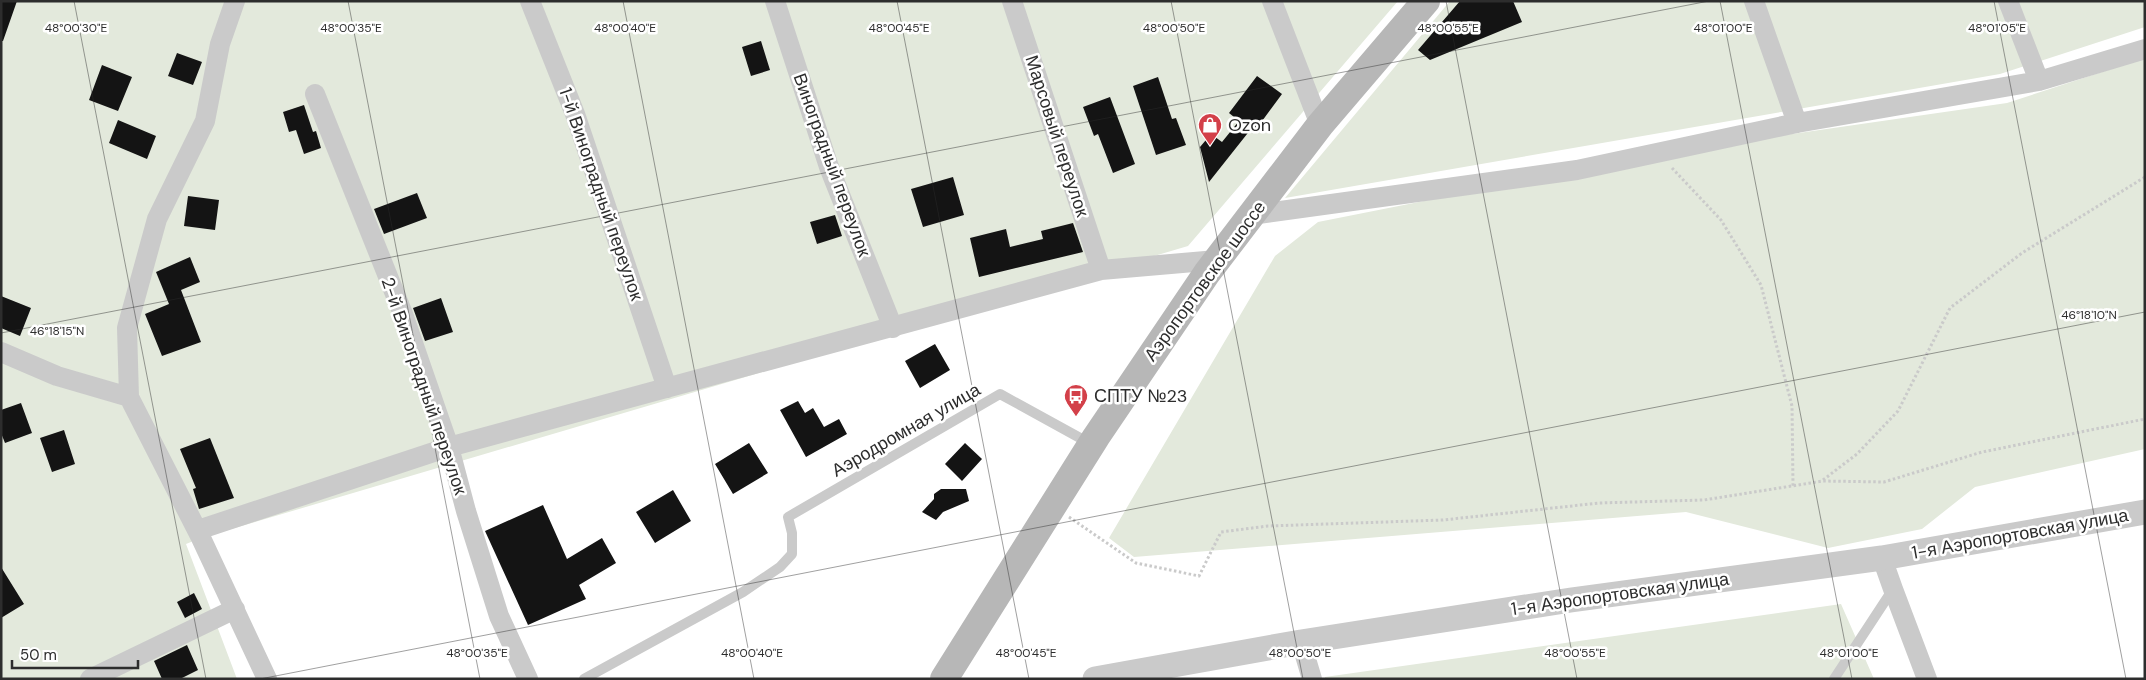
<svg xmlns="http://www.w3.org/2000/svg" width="2146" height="680" viewBox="0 0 2146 680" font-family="'DM Sans',sans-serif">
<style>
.green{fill:#e3e9dc}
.building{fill:#141414}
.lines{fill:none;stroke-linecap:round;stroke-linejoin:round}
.path{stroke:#cacaca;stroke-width:3;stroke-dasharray:2.5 2.5;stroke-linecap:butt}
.service{stroke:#cacaca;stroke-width:10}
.minor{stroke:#cacaca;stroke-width:20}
.tertiary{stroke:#cacaca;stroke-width:25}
.secondary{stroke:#b7b7b7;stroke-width:28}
.ticks{fill:none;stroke:#2d2d2d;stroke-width:1;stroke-opacity:0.45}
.labels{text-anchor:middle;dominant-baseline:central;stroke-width:5;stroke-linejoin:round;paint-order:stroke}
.poi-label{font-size:18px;fill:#2d2d2d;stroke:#fff;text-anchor:start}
.street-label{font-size:18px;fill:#2d2d2d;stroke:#fff}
.ticks-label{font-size:12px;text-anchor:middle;fill:#2d2d2d;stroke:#fff;stroke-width:5;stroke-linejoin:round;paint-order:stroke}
</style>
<rect width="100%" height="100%" fill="#fff"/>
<path class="green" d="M1 1H1398L1188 246 201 538 186 544 237 679H1Z
M1450 1H2145V27L2000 74 1285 198Z
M2145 58V449L1975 487 1922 529 1828 548 1686 512 1134 557 1109 538 1275 256 1318 222 1675 151 2007 103Z
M1841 604 1874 679H1325V677Z"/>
<path class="building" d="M1 1H17L3 41H1Z
M1460 1H1513L1522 22 1430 60 1418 50Z
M761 41 770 70 751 76 742 47Z
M177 53 202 62 193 85 168 76Z
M102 65 132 77 118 111 89 100Z
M1257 76 1282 94 1254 132 1251 129 1209 182 1200 147 1211 134 1222 142 1239 121 1229 113Z
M1158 77 1172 119 1176 118 1186 145 1156 155 1133 86Z
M1110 97 1135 164 1113 173 1098 134 1094 136 1083 107Z
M304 105 313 132 316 131 321 148 304 154 296 130 289 132 283 112Z
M118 120 156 136 147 159 109 143Z
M953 177 964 215 923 227 911 189Z
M417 193 427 218 384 234 374 209Z
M188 196 219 200 215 230 184 226Z
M835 215 842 236 817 244 810 222Z
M1073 223 1083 252 979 277 970 238 1006 229 1010 247 1043 239 1041 231Z
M190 257 200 282 181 290 201 342 162 356 145 314 169 304 156 272Z
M1 296 31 308 20 336 1 328Z
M441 298 453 332 425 341 413 308Z
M935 344 950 370 920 388 905 361Z
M798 401 805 413 813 408 824 427 839 419 847 434 806 457 780 410Z
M21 403 32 433 5 443 1 433V410Z
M64 430 75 464 52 472 40 438Z
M210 438 234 498 199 509 193 489 196 488 180 449Z
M749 443 768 473 733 494 715 464Z
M965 443 982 459 962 481 945 464Z
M941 489H966L969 501 943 512 936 520 922 512 934 499V494Z
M673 490 691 521 655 543 636 512Z
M543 505 567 559 602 538 616 563 579 585 586 599 528 625 485 531Z
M1 567 24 604 1 618Z
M194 593 202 609 185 618 177 602Z
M187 645 198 670 180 679H162L154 661Z"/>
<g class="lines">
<path class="path" d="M1672 168 1721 220 1761 285 1792 406 1793 486
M1823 480 1857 454 1898 411 1950 308 2022 253 2145 177
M1069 517 1136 563 1199 576 1221 532 1268 526 1443 520 1599 503 1704 500 1823 481 1884 482 1982 452 2145 419"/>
<path class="service" d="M584 679 743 592 780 567 792 554V533L788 517 1000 394 1091 444
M1834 679 1893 589"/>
<path class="minor" d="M235 1 220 44 205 121 157 219 127 328 129 397 201 538 267 679
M530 1 575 114 667 388
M775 1 829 167 893 328
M1012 1 1101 270
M1272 1 1320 125
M1754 1 1797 123
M2008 1 2039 81
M315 94 403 314 449 447 466 511 499 616 528 679
M1251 215 1577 170 1797 123 2039 81 2145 49
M1 352 57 376 129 397
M198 530 449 447 1101 270 1217 260
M1882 558 1893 589 1927 679
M1301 642 1312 679
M90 679 235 609"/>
<path class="tertiary" d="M1095 679 1301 642 1571 600 1882 558 2145 512"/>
<path class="secondary" d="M944 679 1096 437 1207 273 1320 125 1426 1"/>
</g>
<path class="ticks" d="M74 1 206 679M348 1 480 679M623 1 754 679M897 1 1029 679M1171 1 1303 679M1446 1 1577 679M1720 1 1852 679M1994 1 2126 679M1 333 1709 1M260 679 2145 312"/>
<defs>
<g id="shop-pin" transform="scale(1.25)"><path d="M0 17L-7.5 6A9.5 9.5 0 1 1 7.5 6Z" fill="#d34049" stroke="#fff"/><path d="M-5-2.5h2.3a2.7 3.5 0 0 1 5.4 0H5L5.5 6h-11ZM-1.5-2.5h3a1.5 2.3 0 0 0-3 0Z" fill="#fff"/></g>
<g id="bus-pin" transform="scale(1.25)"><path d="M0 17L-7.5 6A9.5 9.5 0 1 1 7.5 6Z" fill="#d34049" stroke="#fff"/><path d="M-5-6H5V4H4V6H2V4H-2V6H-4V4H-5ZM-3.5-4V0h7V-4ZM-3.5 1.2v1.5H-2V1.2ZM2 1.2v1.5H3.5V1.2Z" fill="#fff"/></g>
</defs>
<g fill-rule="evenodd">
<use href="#shop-pin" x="1210" y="125"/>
<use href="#bus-pin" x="1076" y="396"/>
</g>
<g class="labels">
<g class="poi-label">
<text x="1228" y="125">Ozon</text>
<text x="1094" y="396">СПТУ №23</text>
</g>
<g class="street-label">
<text transform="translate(1057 136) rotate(72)">Марсовый переулок</text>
<text transform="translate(832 165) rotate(70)">Виноградный переулок</text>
<text transform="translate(601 194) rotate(71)">1-й Виноградный переулок</text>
<text transform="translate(1205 281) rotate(-54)">Аэропортовское шоссе</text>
<text transform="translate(424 386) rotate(71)">2-й Виноградный переулок</text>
<text transform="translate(906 430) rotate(-30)">Аэродромная улица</text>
<text transform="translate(2020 534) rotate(-10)">1-я Аэропортовская улица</text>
<text transform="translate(1620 594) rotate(-8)">1-я Аэропортовская улица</text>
</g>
</g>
<g class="ticks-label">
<text x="76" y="32">48°00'30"E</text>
<text x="351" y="32">48°00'35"E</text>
<text x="625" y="32">48°00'40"E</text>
<text x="899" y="32">48°00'45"E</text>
<text x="1174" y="32">48°00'50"E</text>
<text x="1448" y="32">48°00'55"E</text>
<text x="1723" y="32">48°01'00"E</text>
<text x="1997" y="32">48°01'05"E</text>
<text x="2089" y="319">46°18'10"N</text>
<text x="57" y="335">46°18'15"N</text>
<text x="477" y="657">48°00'35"E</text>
<text x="752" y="657">48°00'40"E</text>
<text x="1026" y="657">48°00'45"E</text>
<text x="1300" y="657">48°00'50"E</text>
<text x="1575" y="657">48°00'55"E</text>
<text x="1849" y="657">48°01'00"E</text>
</g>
<rect width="2146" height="680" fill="none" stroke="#2d2d2d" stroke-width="5"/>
<path d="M12 660v8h126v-8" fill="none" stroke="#2d2d2d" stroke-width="2.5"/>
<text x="20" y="660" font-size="15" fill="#2d2d2d" stroke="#ffffff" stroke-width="4" paint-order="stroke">50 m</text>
</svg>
